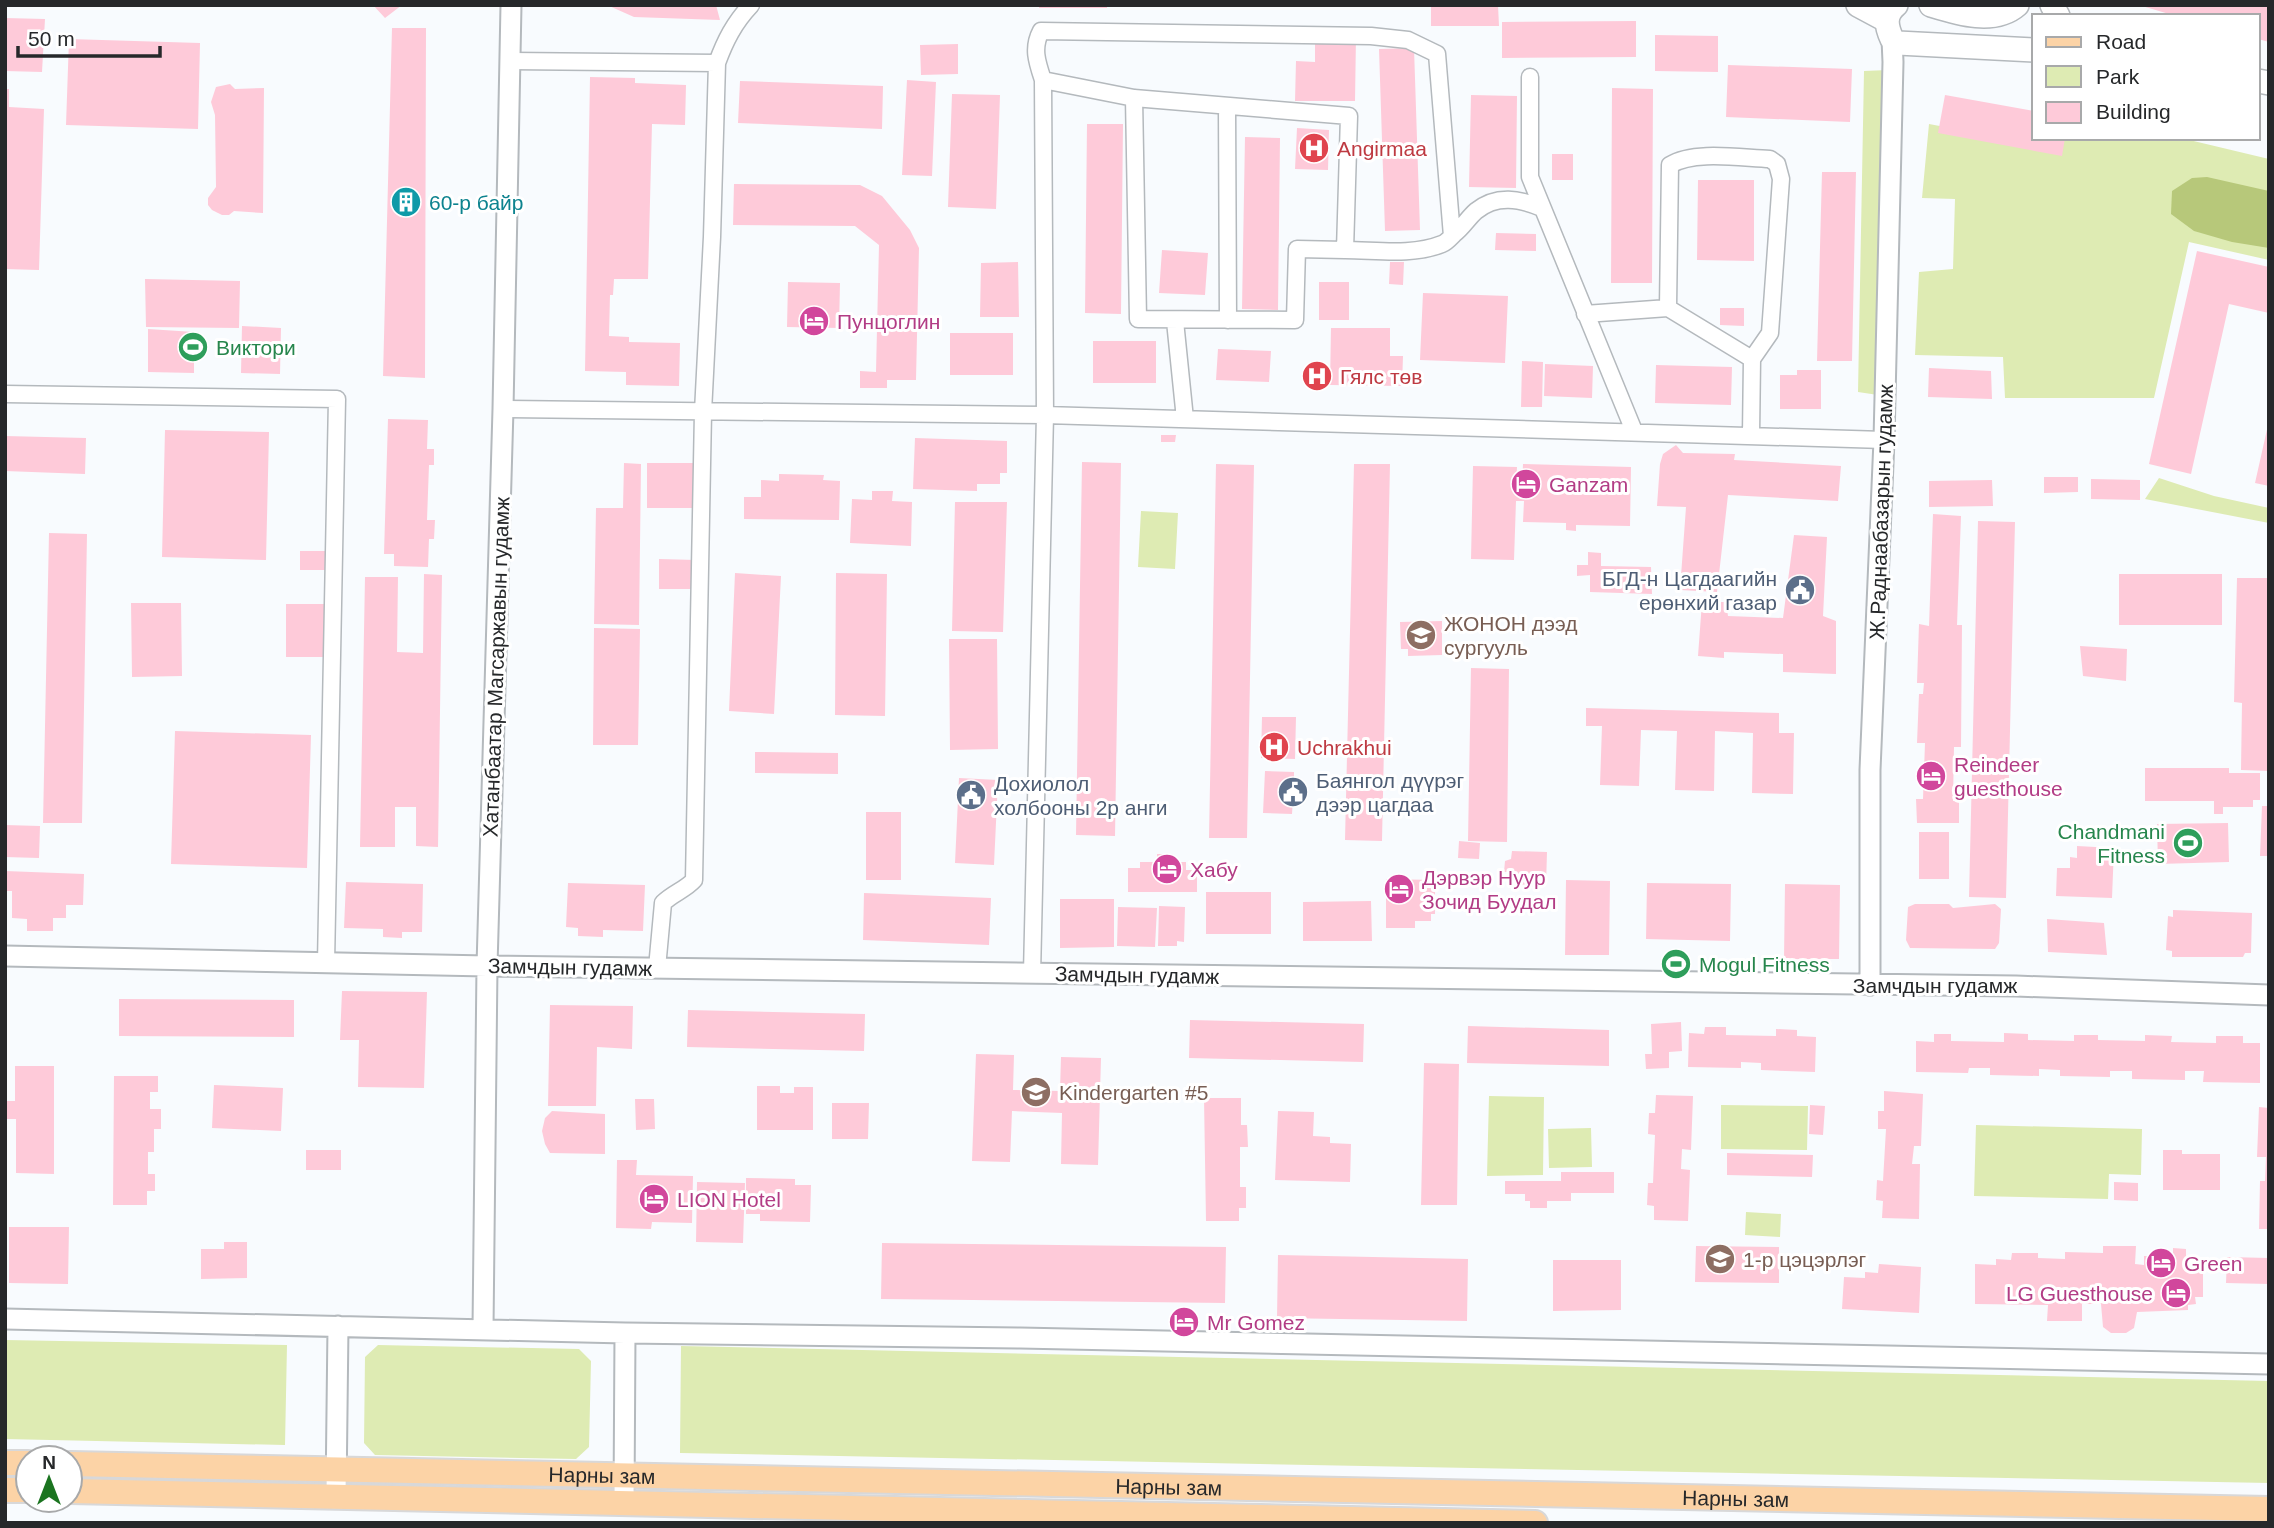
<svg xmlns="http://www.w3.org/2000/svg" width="2274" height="1528" viewBox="0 0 2274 1528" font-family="Helvetica,sans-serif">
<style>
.green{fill:#deebb3}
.forest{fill:#b7c87a}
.building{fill:#fecad9}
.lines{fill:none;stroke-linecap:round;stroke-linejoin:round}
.minor-casing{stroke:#b4b9bd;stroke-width:19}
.tertiary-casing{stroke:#b4b9bd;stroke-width:23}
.secondary-casing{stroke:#b4b9bd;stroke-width:26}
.primary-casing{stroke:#d8d8d9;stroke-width:28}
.minor{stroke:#fff;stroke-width:16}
.tertiary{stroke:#fff;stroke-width:19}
.secondary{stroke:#fff;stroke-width:23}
.primary{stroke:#fcd3a6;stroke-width:24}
.labels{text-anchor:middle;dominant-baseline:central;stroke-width:6;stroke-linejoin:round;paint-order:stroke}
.health-label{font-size:21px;fill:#be3a42;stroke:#fff;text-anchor:start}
.culture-label{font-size:21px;fill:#0d838f;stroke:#fff;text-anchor:start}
.hotel-label{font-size:21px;fill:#b23c85;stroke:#fff;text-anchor:start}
.leisure-label{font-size:21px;fill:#27864d;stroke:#fff;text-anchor:start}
.street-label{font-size:21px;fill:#26282a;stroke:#fff}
.service-label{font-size:21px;fill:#4e5e75;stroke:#fff;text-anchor:start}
.education-label{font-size:21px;fill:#785e54;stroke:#fff;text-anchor:start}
</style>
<rect width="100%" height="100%" fill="#f8fbfe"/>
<path class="green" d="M1888 70 1878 395 1858 392 1864 71Z
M1929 124 2053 147 2055 138H2181L2269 159V260L2189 242 2154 398H2005L2003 357 1915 355 1919 272 1953 269 1955 199 1922 198Z
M2159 478 2214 496 2269 508V523L2145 499Z
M1141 511 1178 513 1175 569 1138 567Z
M1489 1096 1544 1097 1543 1175 1487 1176Z
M1721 1105 1808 1106 1807 1150 1721 1149Z
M1976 1125 2142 1129 2141 1175 2109 1174 2108 1199 1974 1196Z
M1591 1128 1592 1167 1549 1168 1548 1129Z
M1746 1212 1781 1214 1780 1237 1745 1235Z
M5 1340 287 1345 285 1445 5 1439Z
M378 1345 579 1349 591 1361 589 1447 576 1459 375 1455 364 1443 365 1357Z
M681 1346 2269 1381V1483L680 1453Z"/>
<path class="forest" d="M2207 177 2269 191V248L2232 242 2194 231 2171 214 2172 191 2192 178Z"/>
<path class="building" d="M373 5H402L385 18Z
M607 5H716L720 20 634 17Z
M1039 5H1107V8H1039Z
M1431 5H1498L1499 26H1431Z
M2269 5V42L2258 39V16H2176L2142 6Z
M5 18 45 19 42 72 5 71Z
M1636 21V57L1502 58V22Z
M392 28H426L425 378 383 376Z
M1655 35 1718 36V72L1655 71Z
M1315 36H1356L1355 101H1295L1296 61 1315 62Z
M69 39 200 43 198 129 66 125Z
M958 44V74L921 75 920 45Z
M1414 48 1420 230 1385 231 1379 49Z
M1728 65 1852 69 1850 122 1726 117Z
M590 77 635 78V83L686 85 685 125 652 124 648 279H614L613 295H610L609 336 629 337V342L680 343 679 386 626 385V372L585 371Z
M907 80 936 82 932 176 902 175Z
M740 81 883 86 882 129 738 123Z
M230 84 235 89 264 88 263 213 234 211 229 215H222L212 210 208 205V198L216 187 215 115 211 102 216 87Z
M1612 88 1653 89 1652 283H1611Z
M5 89H9V107L44 109 39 270 5 269Z
M952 94 1000 95 996 209 948 207Z
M1471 95 1517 96 1516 188 1469 187Z
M1945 95 2034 111V138H2065L2062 156 1938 133Z
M1087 124H1123L1121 314 1085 313Z
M1297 128 1329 130 1328 170 1295 169Z
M1245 137 1280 138 1278 310 1242 309Z
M1552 154H1573V180H1552Z
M1822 172H1856L1852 361H1817Z
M1698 180H1754V261L1697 260Z
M734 184 860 185 882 196 910 230 919 248 916 380H887V388H860V371L876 372 879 245 855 226 733 225Z
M1496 233 1536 234V251L1495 250Z
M1162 250 1208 253 1205 295 1159 293Z
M2197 251 2269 267V313L2229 304 2191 474 2149 464Z
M1018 262 1019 317H980L981 263Z
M1390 262H1404L1403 285 1389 284Z
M145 279 240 281 239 328 146 327Z
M788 282 840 283 839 328 787 327Z
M1319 282H1349V320H1319Z
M1423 293 1508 296 1505 363 1420 360Z
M1720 308H1744V326L1720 325Z
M242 326 281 328 280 374 241 373Z
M1331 328H1390V356H1403L1402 386 1330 385Z
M148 329 194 332V373L148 372Z
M950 333H1013V375H950Z
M1093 341H1156V383H1093Z
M1218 349 1271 351 1269 382 1216 380Z
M1522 361 1543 362 1542 407H1521Z
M1545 364 1593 366 1592 398 1544 396Z
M1656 365 1732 367 1731 405 1655 403Z
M1929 368 1991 371 1992 399 1928 397Z
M1797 370H1821V409H1780V375H1797Z
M388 419 428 420 427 449H434V465H429L427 520H435L434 539H429L428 567 394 566V554H384Z
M2268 425H2269V486L2255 483Z
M165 430 269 432 266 560 162 557Z
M1161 435H1176L1175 442H1161Z
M5 436 86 438 85 474 5 471Z
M915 438 1007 441V473H1000V484H977V491L913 489Z
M1676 445 1683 453 1735 454 1734 460 1841 466 1838 501 1728 495 1717 592 1680 590 1686 507 1657 506 1660 464 1663 454Z
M1082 462 1121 463 1115 836 1076 835Z
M624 463 641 464 639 625 594 624 596 508H623Z
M647 463H699V508H647Z
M1216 464 1254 465 1247 838H1209Z
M1354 464H1390L1382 841 1345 840Z
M1523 464 1631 467 1630 526 1576 525V531L1566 530V523L1523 522 1524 501H1516L1514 560 1471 559 1473 466 1517 467 1516 487H1522Z
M779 474 824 475 823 480 840 481 839 520 744 519V497H761V480L779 481Z
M2044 477H2078V492L2044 493Z
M2091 479 2140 480V500L2091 499Z
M1992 480 1993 506 1929 507V481Z
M872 491H893L892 501 912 502 911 546 850 543 852 499 872 500Z
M955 502H1007L1003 632 952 631Z
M1933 514 1961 516 1957 625H1962L1961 747H1954L1953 801H1959V823H1917L1916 799H1923L1925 743H1917L1919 694H1923L1924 683H1917L1919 624 1929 626Z
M1978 521 2015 522 2006 898 1969 897Z
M49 533 87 534 82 823H43Z
M1794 535 1827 537 1823 616 1836 621V674L1783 672V654L1724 652V658L1698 656 1702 602H1726L1728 616 1783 618Z
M300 551H329V570H300Z
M1588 552 1601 553V566L1651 567 1652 594 1590 592V575L1577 576V565H1588Z
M659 559 696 560V589H659Z
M735 573 781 576 774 714 729 711Z
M836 573 887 574 885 716 835 715Z
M424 574 442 575 438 847 416 846V807H395V847H360L365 577H398L397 652 423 653Z
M2119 574H2222V625H2119Z
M2237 578H2269V771L2241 770 2242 703 2234 702Z
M131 603H181L182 676 132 677Z
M286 604H329V657H286Z
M1442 621V655L1408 656V649H1401L1400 622Z
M594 628 640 629 638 745H593Z
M949 639H997L998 749 950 750Z
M2080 646 2127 649 2126 681 2083 676Z
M1471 668 1509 669 1507 842 1468 841Z
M1586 708 1779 713V733H1794L1793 794 1752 793 1753 733 1715 731 1714 791 1675 790 1677 731 1641 730 1639 786 1600 785 1602 726H1586Z
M1262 717H1296L1295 759 1261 758Z
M175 731 311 735 307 868 171 864Z
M755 752 838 753V774L755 773Z
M2145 768H2229V773H2260V800H2253V807H2223V814H2214V801H2145Z
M1265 771 1294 772V789H1298V798H1293L1292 814 1263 813Z
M959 778 998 780 994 865 955 863Z
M2262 806H2269V856H2260Z
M866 812H901V880H866Z
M2228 823 2229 862 2158 864 2157 824Z
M5 825 40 826 39 858 5 857Z
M1919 832H1949V879H1919Z
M1459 841 1480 843 1479 859 1458 858Z
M2077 846 2114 848 2112 898 2056 896 2057 868H2070V857L2077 858Z
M1512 851 1547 852 1546 886 1510 887V872H1504L1505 861 1511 859Z
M1157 854H1166V862H1186V870H1197V892H1128V868H1140V862H1157Z
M5 871 84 874 83 905H66V918H53V931H27V919L12 918V891H5Z
M1386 879 1435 880V914H1431V921H1415V928H1386Z
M1566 880 1610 881 1609 955H1565Z
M346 882 423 884 422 932H402V938L383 937V929L344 928Z
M568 883 645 885 643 931 603 930V937L578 936V928L566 927Z
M1647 883 1731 884 1730 941 1646 939Z
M1785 884 1840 885 1839 959H1784Z
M1206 892H1271V934H1206Z
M864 893 991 898 989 945 863 940Z
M1060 899H1114V947L1060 948Z
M1371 901 1372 941H1303V902Z
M1915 904H1949L1953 908 1995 904 2001 909 1999 943 1995 949 1910 948 1906 940 1908 907Z
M1159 906 1185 907 1184 942 1177 941V946H1158Z
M1118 907 1157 908 1155 947 1117 946Z
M2173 910 2252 913 2251 953H2245L2243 957H2172V951L2166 950 2168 916 2173 917Z
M2047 919 2104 923 2107 955 2048 952Z
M342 991 427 992 424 1088 358 1087 359 1040H340Z
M119 999 294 1000V1037L119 1036Z
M550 1005 633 1006 632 1049 597 1047 596 1106H548Z
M688 1010 865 1014 864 1051 687 1047Z
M1190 1020 1364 1024 1363 1062 1189 1058Z
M1681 1022 1682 1051 1669 1052V1068L1646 1069 1645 1054H1652L1651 1024Z
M1468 1026 1609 1030V1066L1467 1063Z
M1705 1027H1726V1035L1776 1036V1029L1797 1030V1036L1816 1037 1815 1072 1761 1070V1063L1741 1062V1068L1688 1067 1689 1033 1704 1034Z
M2004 1033 2028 1034V1040L2074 1041V1035H2098V1040L2145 1041V1035L2172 1036 2171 1042 2216 1043V1036H2243V1043H2260V1083L2203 1082 2204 1071H2185V1080L2132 1079V1071H2110V1077L2060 1076V1070L2039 1069V1076L1990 1075V1068H1969L1968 1073 1916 1072V1041L1934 1042V1034H1951V1041L2004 1042Z
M976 1054 1014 1055 1013 1090 1060 1091 1061 1057 1101 1058 1098 1165 1061 1164 1062 1113 1012 1111 1010 1162 972 1161Z
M1424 1063 1459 1064 1457 1205H1421Z
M15 1066H54V1174L16 1173V1119H5V1101H15Z
M114 1076H158V1092H150V1109H161V1129H154V1152H148V1174H155V1191H147V1205H113Z
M214 1085 283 1088 281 1131 212 1128Z
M757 1086H780V1093H794V1087H813V1130H757Z
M1884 1091 1923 1094 1921 1146H1914L1912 1164H1920L1919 1219 1882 1218 1883 1201 1876 1200 1877 1180 1883 1181 1886 1129H1878V1111H1884Z
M1656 1095 1693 1096 1691 1150 1682 1149 1681 1169 1690 1170 1688 1221 1654 1220V1206L1647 1205 1648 1183H1653L1655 1135 1648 1134 1649 1113H1655Z
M1204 1098H1241V1125H1247L1248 1147H1240V1187H1246V1208H1239V1221H1206Z
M635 1099H654L655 1129 636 1130Z
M832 1103H869L868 1139H832Z
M1810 1105 1825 1106 1823 1135 1809 1134Z
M2259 1107 2269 1108V1229H2259L2260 1181H2265L2266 1157H2257Z
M552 1111 605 1114V1154L550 1153 545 1144 542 1131 545 1118Z
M1278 1111 1314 1112 1313 1136 1330 1137V1143L1351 1144 1350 1182 1275 1180Z
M306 1150H341V1170H306Z
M2163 1150H2182V1154H2220V1190H2163Z
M1727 1153 1813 1155 1812 1177 1727 1175Z
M617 1160H637L636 1175 693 1176 692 1223 652 1222 651 1229 616 1228Z
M1561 1172H1614V1193H1571V1201H1547V1208H1530V1201H1525V1194H1505V1181H1561Z
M746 1178 795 1179V1185H811L810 1222 760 1221V1214H746Z
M697 1182 745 1183 743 1243 696 1242Z
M2114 1182 2138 1183V1201L2114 1200Z
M9 1227H69L68 1284 9 1283Z
M224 1242H247V1278L201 1279V1249H224Z
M882 1243 1226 1247 1225 1303 881 1299Z
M1696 1246 1779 1247V1283L1695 1282Z
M2103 1246H2136L2135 1264 2144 1265V1256H2173V1248L2186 1249V1261L2203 1260V1297H2195L2196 1304 2188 1305V1310L2137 1312 2134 1328 2126 1333H2111L2103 1327 2101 1304H2082V1321H2047L2048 1305 1975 1304V1264L1996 1265V1259L2011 1260 2012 1253H2038V1258L2065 1259V1252L2103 1253Z
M1278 1255 1468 1259 1467 1321 1277 1318Z
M2227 1257 2269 1258V1284L2226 1283Z
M1553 1260H1621V1310L1553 1311Z
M1879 1264 1921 1267 1919 1313 1842 1309 1844 1277 1865 1278V1272L1878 1273Z"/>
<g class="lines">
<g class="minor-casing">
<path id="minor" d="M510 61 717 63
M1530 77V177L1634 431
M1043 80C1037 62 1032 48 1041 31L1371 36 1408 40 1437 54 1452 236
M1227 106 1228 320
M1345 250C1376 250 1412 256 1442 244 1447 242 1450 238 1454 234 1463 227 1468 218 1476 211 1497 194 1520 199 1542 208
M1585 314 1668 308
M1175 321 1185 419
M5 394 337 399 326 963
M503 409 1045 415 1884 440
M1751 435 1752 359 1770 333 1781 179 1777 164 1770 159C1741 158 1694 150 1670 165L1668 308 1752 359
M657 968 663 903C673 893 685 890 694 880L703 412 712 237 717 63C725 41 734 23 751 5
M1032 974 1045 415 1043 80 1134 98 1349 116 1345 250 1297 249 1295 320 1138 319 1134 98"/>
</g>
<g class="tertiary-casing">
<path id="tertiary" d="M5 956 487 966 2016 986 2269 995
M1870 985V770L1884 440 1893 62 1892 39
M5 1319 625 1333 1020 1338 2269 1364
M483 1329 487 966 503 409 511 5
M336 1495 338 1326
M624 1501 625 1333"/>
</g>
<g class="secondary-casing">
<path id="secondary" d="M1858 5 1886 20
M1896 5C1884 15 1886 26 1892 39L1898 43 2034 50
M1931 5C1957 13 1994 25 2017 5
M2052 5 2058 16
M2258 81 2269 83"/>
</g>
<g class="primary-casing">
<g id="primary">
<path d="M5 1463H28"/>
<path id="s1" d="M70 1464 2269 1509"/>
<path d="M5 1490H28"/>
<path d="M70 1491 1535 1523"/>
</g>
</g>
<use href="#minor" class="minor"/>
<use href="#tertiary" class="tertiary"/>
<use href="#secondary" class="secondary"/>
<use href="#primary" class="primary"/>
</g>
<defs>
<g id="hospital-disc" transform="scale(1.575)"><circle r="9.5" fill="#e0444e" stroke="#fff"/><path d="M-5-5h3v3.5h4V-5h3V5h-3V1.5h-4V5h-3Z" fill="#fff"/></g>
<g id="building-disc" transform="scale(1.575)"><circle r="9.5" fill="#0f9aa8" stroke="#fff"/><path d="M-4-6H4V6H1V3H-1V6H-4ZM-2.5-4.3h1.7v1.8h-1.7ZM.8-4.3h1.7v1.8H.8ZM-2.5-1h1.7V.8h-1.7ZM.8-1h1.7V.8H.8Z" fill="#fff"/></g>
<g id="hotel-disc" transform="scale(1.575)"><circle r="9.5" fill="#d1479c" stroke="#fff"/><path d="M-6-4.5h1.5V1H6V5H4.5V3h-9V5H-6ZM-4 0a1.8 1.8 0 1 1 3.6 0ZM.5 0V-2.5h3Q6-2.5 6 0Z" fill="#fff"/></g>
<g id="stadium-disc" transform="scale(1.575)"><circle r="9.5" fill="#2e9e5b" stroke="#fff"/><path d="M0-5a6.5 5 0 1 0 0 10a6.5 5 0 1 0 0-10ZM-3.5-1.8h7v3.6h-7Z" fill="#fff"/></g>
<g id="civic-disc" transform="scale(1.575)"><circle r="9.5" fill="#5c6f8a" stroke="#fff"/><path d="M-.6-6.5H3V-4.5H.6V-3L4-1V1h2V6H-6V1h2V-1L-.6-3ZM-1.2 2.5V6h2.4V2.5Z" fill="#fff"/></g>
<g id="university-disc" transform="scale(1.575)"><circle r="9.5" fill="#8d6e63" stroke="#fff"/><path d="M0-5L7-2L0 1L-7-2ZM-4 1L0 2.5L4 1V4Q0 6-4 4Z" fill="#fff"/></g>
<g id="school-disc" transform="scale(1.575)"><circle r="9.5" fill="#8d6e63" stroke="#fff"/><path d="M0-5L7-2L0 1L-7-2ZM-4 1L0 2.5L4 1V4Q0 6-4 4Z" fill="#fff"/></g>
</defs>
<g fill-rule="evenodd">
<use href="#hospital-disc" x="1314" y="148"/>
<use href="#building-disc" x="406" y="202"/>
<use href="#hotel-disc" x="814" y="321"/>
<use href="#stadium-disc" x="193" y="347"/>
<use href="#hospital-disc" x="1317" y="376"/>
<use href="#hotel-disc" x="1526" y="484"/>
<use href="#civic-disc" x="1800" y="590"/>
<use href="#university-disc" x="1421" y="635"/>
<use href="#hospital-disc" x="1274" y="747"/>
<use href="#hotel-disc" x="1931" y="776"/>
<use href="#civic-disc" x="1293" y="792"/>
<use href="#civic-disc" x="971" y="795"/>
<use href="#stadium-disc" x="2188" y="843"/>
<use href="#hotel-disc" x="1167" y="869"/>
<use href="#hotel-disc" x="1399" y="889"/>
<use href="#stadium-disc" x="1676" y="964"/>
<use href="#school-disc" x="1036" y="1092"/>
<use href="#hotel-disc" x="654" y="1199"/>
<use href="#school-disc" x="1720" y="1259"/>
<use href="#hotel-disc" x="2161" y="1263"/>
<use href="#hotel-disc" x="2176" y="1293"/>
<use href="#hotel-disc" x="1184" y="1322"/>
</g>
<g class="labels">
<g class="health-label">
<text x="1337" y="148">Angirmaa</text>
<text x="1340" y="376">Гялс төв</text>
<text x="1297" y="747">Uchrakhui</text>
</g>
<g class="culture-label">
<text x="429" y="202">60-р байр</text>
</g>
<g class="hotel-label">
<text x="837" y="321">Пунцоглин</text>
<text x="1549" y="484">Ganzam</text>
<text x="1954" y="764">Reindeer<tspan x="1954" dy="24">guesthouse</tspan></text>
<text x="1190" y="869">Хабу</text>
<text x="1422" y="877">Дэрвэр Нуур<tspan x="1422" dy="24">Зочид Буудал</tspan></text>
<text x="677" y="1199">LION Hotel</text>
<text x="2184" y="1263">Green</text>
<text x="2153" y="1293" text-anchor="end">LG Guesthouse</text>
<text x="1207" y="1322">Mr Gomez</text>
</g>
<g class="leisure-label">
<text x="216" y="347">Виктори</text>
<text x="2165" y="831" text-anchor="end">Chandmani<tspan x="2165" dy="24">Fitness</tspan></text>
<text x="1699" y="964">Mogul Fitness</text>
</g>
<g class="street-label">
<text transform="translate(1881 512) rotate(-88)">Ж.Раднаабазарын гудамж</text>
<text transform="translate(496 667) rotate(-88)">Хатанбаатар Магсаржавын гудамж</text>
<text transform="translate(570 967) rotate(1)">Замчдын гудамж</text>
<text transform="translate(1137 975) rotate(1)">Замчдын гудамж</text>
<text x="1935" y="985">Замчдын гудамж</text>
<text stroke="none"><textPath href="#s1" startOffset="532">Нарны зам</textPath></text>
<text stroke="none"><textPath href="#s1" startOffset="1099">Нарны зам</textPath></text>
<text stroke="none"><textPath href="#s1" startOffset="1666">Нарны зам</textPath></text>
</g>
<g class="service-label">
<text x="1777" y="578" text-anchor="end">БГД-н Цагдаагийн<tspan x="1777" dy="24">ерөнхий газар</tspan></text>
<text x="1316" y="780">Баянгол дүүрэг<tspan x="1316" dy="24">дээр цагдаа</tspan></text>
<text x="994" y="783">Дохиолол<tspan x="994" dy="24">холбооны 2р анги</tspan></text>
</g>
<g class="education-label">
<text x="1444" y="623">ЖОНОН дээд<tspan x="1444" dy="24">сургууль</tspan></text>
<text x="1059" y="1092">Kindergarten #5</text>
<text x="1743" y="1259">1-р цэцэрлэг</text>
</g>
</g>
<rect width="2274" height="1528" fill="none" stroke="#26282a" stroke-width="14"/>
<rect x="2032" y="14" width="228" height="126" fill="#ffffff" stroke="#a8a9aa" stroke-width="2"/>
<rect x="2046" y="37" width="35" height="10" fill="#fcd3a6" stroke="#a8a9aa" stroke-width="2"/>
<text x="2096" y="49" font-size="21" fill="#26282a">Road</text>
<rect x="2046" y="66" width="35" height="21" fill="#deebb3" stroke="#a8a9aa" stroke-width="2"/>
<text x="2096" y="84" font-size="21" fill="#26282a">Park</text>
<rect x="2046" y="102" width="35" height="21" fill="#fecad9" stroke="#a8a9aa" stroke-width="2"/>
<text x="2096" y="119" font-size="21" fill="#26282a">Building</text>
<g transform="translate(49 1479)"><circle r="33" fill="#ffffff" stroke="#a8a9aa" stroke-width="2"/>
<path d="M0-5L12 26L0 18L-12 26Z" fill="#1b7420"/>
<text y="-10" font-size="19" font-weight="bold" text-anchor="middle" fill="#26282a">N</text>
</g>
<path d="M18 46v10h142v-10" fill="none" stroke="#26282a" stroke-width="3.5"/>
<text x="28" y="46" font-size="21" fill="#26282a" stroke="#ffffff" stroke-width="5" paint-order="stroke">50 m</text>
</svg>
